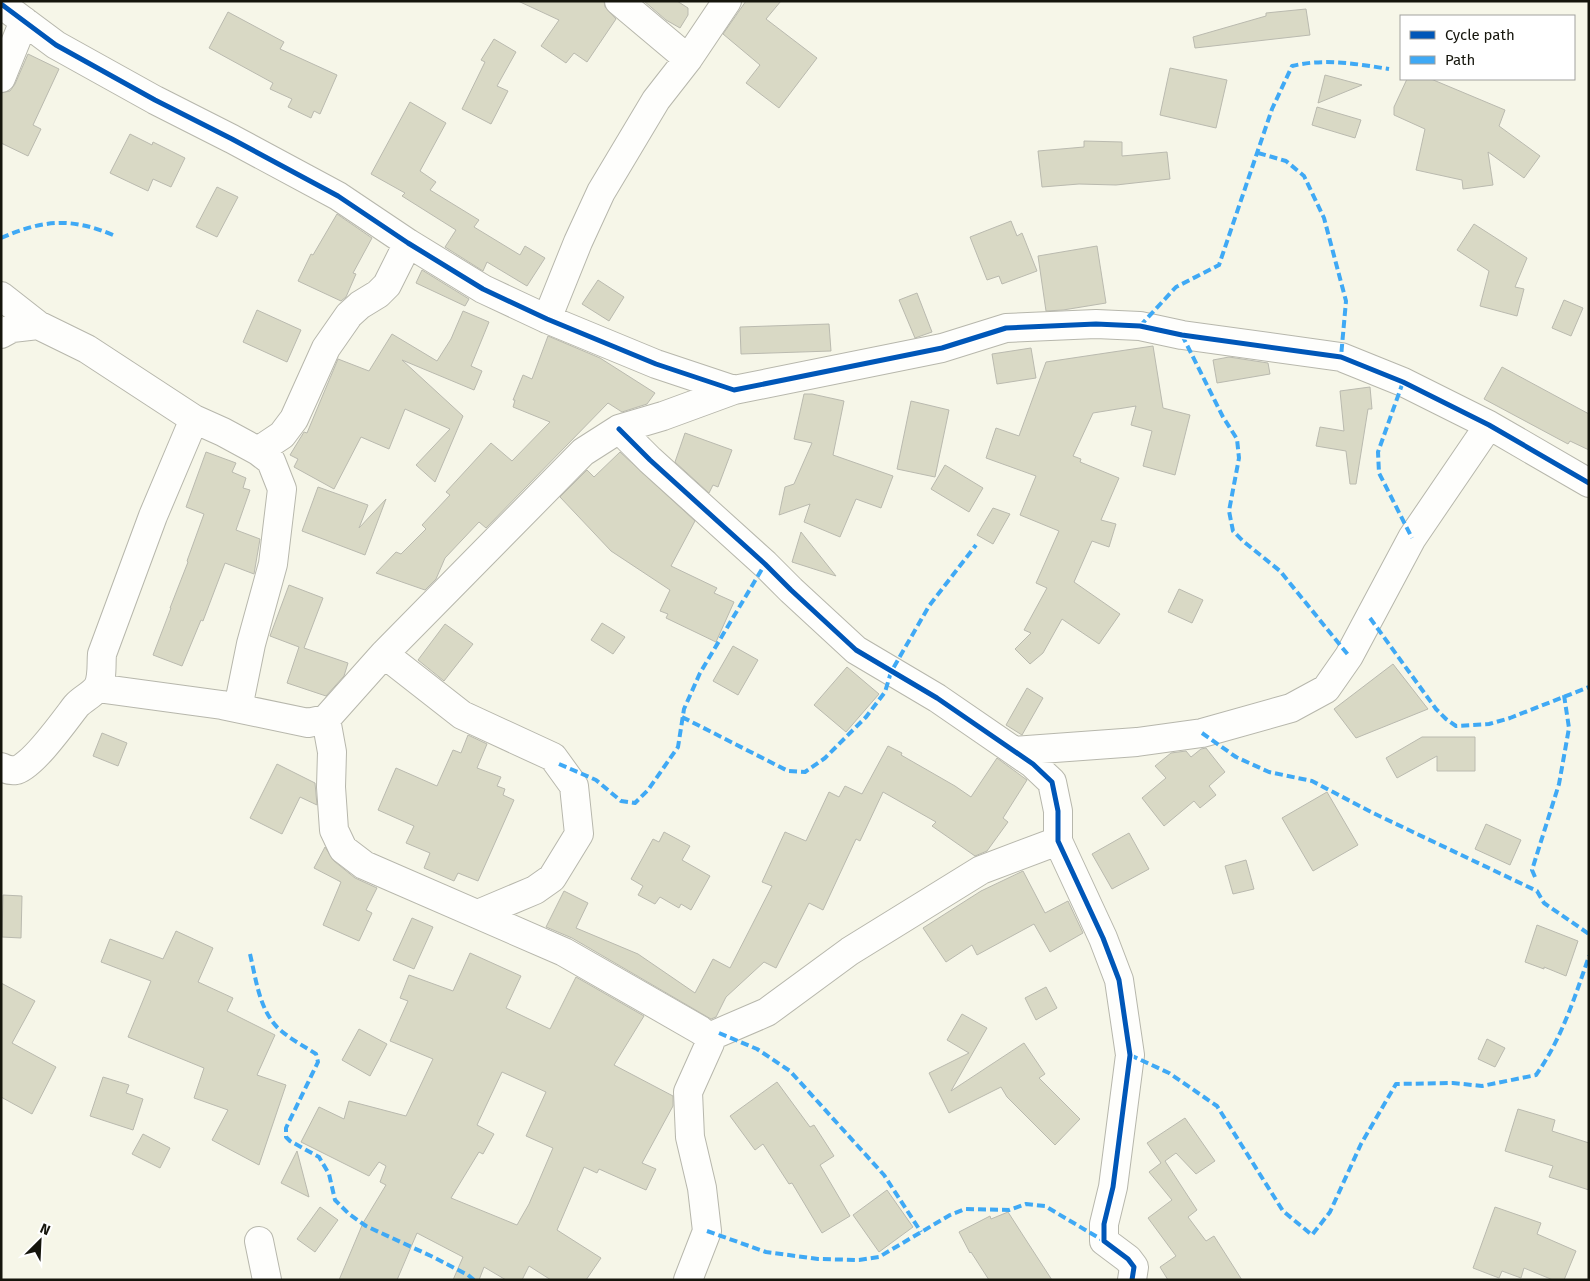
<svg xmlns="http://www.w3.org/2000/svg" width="1590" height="1281" viewBox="0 0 1590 1281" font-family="'Fira Sans',sans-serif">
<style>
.building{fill:#d9d9c5;stroke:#babaaf;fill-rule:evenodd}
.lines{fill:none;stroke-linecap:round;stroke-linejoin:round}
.street-casing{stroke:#b7b7ac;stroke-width:30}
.street{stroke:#fefefc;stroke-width:28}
.quiet{stroke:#3fa9f5;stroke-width:4;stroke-dasharray:8 4;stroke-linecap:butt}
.cycleway-casing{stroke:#fff;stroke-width:8}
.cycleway{stroke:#0057b8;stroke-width:5}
</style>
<rect width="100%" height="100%" fill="#f6f6e8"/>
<path class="building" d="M518 1H604L605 7 616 19 587 62 574 53 566 63 541 46 559 20Z
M644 1H677L688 8V15L680 28 666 20Z
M746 1H781L766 19 817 58 779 108 746 83 760 65 723 34Z
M1306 9 1310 35 1195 48 1193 37 1266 16V13Z
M228 12 284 42 280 49 337 75 320 114 314 111 311 118 288 107 292 99 270 89 273 83 209 48Z
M494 39 516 52 497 86 508 91 491 124 462 109 485 62 481 60Z
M28 54 59 69 33 125 41 129 28 156 1 143V93L10 91 15 84Z
M1170 68 1227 80 1216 128 1160 115Z
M1325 75 1362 85 1318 103Z
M1407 79H1431L1505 110 1499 126 1540 156 1524 178 1488 152 1493 185 1463 189 1462 180 1416 170 1425 129 1394 115V107Z
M410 102 446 123 420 171 436 182 430 190 479 220 474 227 520 255 525 246 545 258 527 286 487 262 483 271 445 247 456 230 402 196 405 193 371 174Z
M1317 107 1361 120 1355 138 1312 125Z
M130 134 152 145 153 142 185 158 171 187 153 179 148 191 110 173Z
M1084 141 1122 142V156L1167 152 1170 179 1116 185 1079 184 1042 187 1038 151 1084 147Z
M217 187 238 197 217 237 196 227Z
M337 214 372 238 353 273 356 274 346 297 341 301 298 281 311 254 313 255Z
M1011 221 1017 236 1022 233 1037 271 1002 284 999 276 987 280 970 237Z
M1474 224 1527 258 1515 287 1524 289 1517 316 1480 306 1489 271 1457 250Z
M1097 246 1106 303 1063 310 1046 311 1038 256Z
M422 270 469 299 465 306 416 283Z
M598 280 624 297 609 321 582 304Z
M917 293 932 332 915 338 899 300Z
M1564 300 1583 308 1571 336 1552 328Z
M257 310 301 330 287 362 243 342Z
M463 311 489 322 471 366 482 371 474 390 402 360 463 416 435 482 416 465 450 429 405 409 389 449 361 437 334 489 294 467 298 459 290 455 304 432 307 433 338 359 369 371 392 334 437 361 451 339Z
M829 324 831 351 741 354 740 327Z
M548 336 600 358 655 393 647 404 622 412 608 403 486 528 479 522 445 558 436 579 425 590 376 573 396 552 401 554 426 529 422 525 450 495 446 492 491 443 512 461 550 422 513 407 515 400H513L523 375 532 379Z
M1153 346 1163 408 1190 415 1175 475 1143 466 1152 431 1131 425 1136 406 1093 413 1073 456 1081 459 1080 462 1119 478 1101 520 1116 524 1109 547 1092 541 1074 582 1120 614 1099 644 1062 619 1043 653 1030 664 1015 649 1031 633 1024 630 1047 588 1036 583 1059 531 1020 515 1036 476 986 458 996 428 1019 436 1046 362Z
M1031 348 1036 378 997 384 992 354Z
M1229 357 1268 363 1270 374 1217 383 1213 360Z
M1502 367 1589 414V450L1570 441 1568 444 1484 399Z
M1370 387 1372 409H1368L1356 484H1350L1346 451 1316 446 1320 427 1344 431 1340 391Z
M804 394H812L844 401 833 455 893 476 881 508 856 499 840 537 804 522 810 504 779 515 785 487 794 484 812 443 794 439Z
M911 401 949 410 935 477 897 469Z
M685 433 732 450 718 487 713 485 709 493 675 462Z
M206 452 236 463 232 472 246 478 243 488 250 490 236 530 260 539 254 574 225 563 203 621 201 620 182 666 153 655 171 608H170L188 562 187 561 204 514 186 507Z
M620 452 695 521 671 566 717 588 714 593 734 602 716 642 666 618 668 614 660 611 670 590 611 551 560 497 587 470 594 477Z
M945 465 983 488 969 512 931 489Z
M318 487 368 505 359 528 386 499 365 555 302 531Z
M993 508 1010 514 993 544 977 535Z
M801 532 836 576 792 562Z
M289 585 323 598 304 648 348 663 344 676 326 696 287 683 299 647 270 636Z
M1179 589 1203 600 1192 623 1168 612Z
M602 623 625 637 613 654 591 640Z
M445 624 473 644 444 681 418 660Z
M733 646 758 660 738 695 713 681Z
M1393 664 1428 709 1356 738 1334 709Z
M847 667 879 694 846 732 814 705Z
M1027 688 1043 698 1022 735 1006 725Z
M102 733 127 743 118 766 93 756Z
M468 735 487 744 477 768 501 777 497 786 505 789 503 795 514 800 478 881 458 873 454 881 424 868 430 853 406 843 414 826 378 810 396 768 437 786 453 750 461 753Z
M1422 737H1475V771H1437V756L1397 778 1386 758Z
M888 746 902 753 901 755 955 786 971 797 997 758 1027 780 1003 818 1008 822 987 851 975 856 932 826 936 822 883 792 860 841 856 839 823 910 809 903 776 968 764 962 726 997 716 1017 711 1019 572 938 546 927 564 891 588 903 576 928 638 954 695 993 713 959 730 968 772 886 762 882 785 832 806 841 829 792 839 797 845 786 862 794Z
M1206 748 1225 772 1209 786 1216 795 1200 808 1194 801 1164 826 1142 798 1166 778 1155 766 1171 753 1186 751 1191 757 1201 749Z
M277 764 315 783 317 805 300 797 282 834 250 818Z
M1327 792 1358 845 1313 871 1282 818Z
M1486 824 1521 840 1510 865 1475 849Z
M664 832 690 846 682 860 710 876 691 910 681 904 679 908 660 897 655 904 638 895 643 886 631 879 653 839 659 842Z
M1129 833 1149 869 1112 889 1092 854Z
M325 847 334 861 355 878 377 888 366 910 372 913 359 941 323 925 341 882 314 868Z
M1246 860 1254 889 1233 894 1225 866Z
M1023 871 1045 913 1068 901 1083 933 1050 952 1034 924 977 955 972 945 946 962 923 928 981 891Z
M3 895 22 896 21 938 2 937Z
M412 918 433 927 414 969 393 960Z
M1537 925 1578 941 1566 976 1544 967V969L1525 962Z
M176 931 213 948 198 982 233 998 227 1011 275 1035 257 1075 286 1085 259 1165 212 1140 228 1110 194 1098 204 1068 128 1037 151 981 101 962 110 939 163 959Z
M470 953 521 976 506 1008 550 1029 576 977 644 1016 614 1065 673 1096V1106L642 1163 656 1169 646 1190 599 1169 597 1173 584 1167 557 1230 601 1258 586 1280H551L529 1266 522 1280H506L484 1267 479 1280H453L463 1257 417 1233 397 1280H339L363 1223 386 1185 380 1182 386 1166 379 1162 369 1176 301 1142 319 1107 344 1119 349 1101 406 1116 433 1059 390 1041 408 1001 400 998 409 975 453 991ZM502 1072 546 1092 526 1136 553 1148 529 1204 517 1225 451 1198 479 1152 483 1154 494 1134 477 1125Z
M1 983 35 1001 12 1043 56 1067 32 1114 1 1097Z
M1046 987 1057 1008 1036 1020 1025 998Z
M962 1014 987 1028 951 1091 1024 1043 1045 1074 1039 1078 1080 1119 1055 1145 1007 1097 1001 1087 949 1113 929 1073 969 1053 947 1040Z
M359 1029 387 1044 370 1076 342 1060Z
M1487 1039 1505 1048 1495 1067 1478 1059Z
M103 1077 129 1085 126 1093 143 1099 133 1130 90 1116Z
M777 1082 810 1127 814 1125 834 1156 820 1165 850 1216 822 1233 792 1183 789 1184 763 1144 755 1150 730 1116Z
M1518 1109 1555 1120 1552 1131 1589 1143V1190L1549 1177 1553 1166 1505 1151Z
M1185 1118 1215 1161 1196 1174 1176 1153 1165 1161 1197 1210 1188 1217 1206 1241 1214 1236 1242 1280H1168L1160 1267 1176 1256 1148 1218 1172 1200 1149 1172 1161 1163 1147 1143Z
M143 1134 170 1148 160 1168 132 1154Z
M297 1151 309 1197 281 1183Z
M887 1190 913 1227 879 1252 853 1215Z
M320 1207 338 1220 315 1252 297 1239Z
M1495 1207 1541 1223 1537 1234 1576 1251 1564 1280H1553L1524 1268 1521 1278 1502 1271 1499 1278 1473 1268Z
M1008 1212 1026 1240 1052 1280H989L971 1252 970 1253 959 1232 990 1216 991 1219Z"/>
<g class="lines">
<g class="street-casing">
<path id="street" d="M619 1 688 59
M1 4 56 45 155 100 232 139 338 196 408 243 483 289 547 319 656 364 734 390 942 348 1006 328 1096 324 1140 326 1182 335 1341 357 1403 382 1489 425 1589 483
M1 78 24 21
M1 296 38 325 87 349 194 419 223 432 258 451 271 461 282 489 273 564 251 644 238 708
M547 319 578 242 601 192 656 100 688 59 727 1
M1 334 12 328 38 325
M619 429 650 460 765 564 791 590 856 650 937 698 1033 764 1052 782 1058 811V841L1103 938 1119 980 1130 1055 1113 1187 1104 1224V1241L1128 1259 1134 1267 1132 1280
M258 451 282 435 294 419 326 348 349 315 360 305 378 294 387 285 408 243
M384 654 462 715 553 757 574 786 579 834 552 878 535 890 478 914
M97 688 222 705 308 723 326 719 384 654 583 452 619 429 663 416 734 390
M326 719 332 752 331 787 334 830 343 849 364 865 564 952 700 1030 709 1037 710 1043 688 1092 690 1137 702 1188 707 1231 688 1280
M1014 751 1137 742 1202 733 1291 708 1326 689 1349 656 1412 538 1489 425
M1 767C5 769 11 771 16 770 31 768 66 719 76 706 82 699 92 695 97 688 103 679 101 664 102 654L153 516 194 419
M709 1037 767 1012 850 951 981 870 1058 841
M259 1241 267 1280"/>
</g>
<use href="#street" class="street"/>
<path class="quiet" d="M1258 153 1286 161 1304 176 1324 218 1346 301 1341 357
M1 238C43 220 70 217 113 235
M1140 326 1176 287 1219 265 1272 109 1292 66C1324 58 1357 64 1389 69
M1182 335 1223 417 1237 439 1239 458 1229 511 1233 531 1243 541 1280 571 1349 656
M1403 382 1378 452 1379 473 1412 538
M1370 618 1436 709 1446 719 1456 726 1489 724 1510 718 1589 687
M682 717 788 771 805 772 825 758 866 717 885 692 891 672 929 606 976 545
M1202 733 1236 757 1269 772 1312 781 1373 813 1537 891 1544 903 1589 934
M559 764 596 780 621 801 635 803 648 790 678 747 684 709 700 673 765 564
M1535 877 1532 870 1559 784 1569 728 1564 695
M250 954C256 979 259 1008 277 1027 288 1038 304 1046 316 1054L318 1062 286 1128V1137L290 1141 319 1157 329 1174 335 1200 349 1214 366 1226 431 1256 468 1275 474 1280
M719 1033 757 1049 790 1071 884 1175 921 1232
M1130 1055 1169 1073 1217 1106 1283 1211 1312 1235 1330 1212 1361 1144 1396 1084 1453 1083 1482 1086 1536 1075C1561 1040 1575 997 1589 956
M707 1231 766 1252 818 1259 859 1260 879 1257 950 1215 965 1209 1009 1210 1026 1204 1045 1206 1104 1241"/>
<g class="cycleway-casing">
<path id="cycleway" d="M1 4 56 45 155 100 232 139 338 196 408 243 483 289 547 319 656 364 734 390 942 348 1006 328 1096 324 1140 326 1182 335 1341 357 1403 382 1489 425 1589 483
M619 429 650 460 765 564 791 590 856 650 937 698 1033 764 1052 782 1058 811V841L1103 938 1119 980 1130 1055 1113 1187 1104 1224V1241L1128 1259 1134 1267 1132 1280"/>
</g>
<use href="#cycleway" class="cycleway"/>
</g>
<rect width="1590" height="1281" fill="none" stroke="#15150c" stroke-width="5"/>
<rect x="1400" y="15" width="175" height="65" fill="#ffffff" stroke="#a1a19e"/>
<rect x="1410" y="31" width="25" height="8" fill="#0057b8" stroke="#a1a19e"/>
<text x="1445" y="40" font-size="15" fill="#15150c">Cycle path</text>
<rect x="1410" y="56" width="25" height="8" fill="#3fa9f5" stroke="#a1a19e"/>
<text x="1445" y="65" font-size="15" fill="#15150c">Path</text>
<g transform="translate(40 1241) rotate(24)" stroke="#ffffff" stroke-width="4" paint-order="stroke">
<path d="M0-4L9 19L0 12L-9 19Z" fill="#15150c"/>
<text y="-8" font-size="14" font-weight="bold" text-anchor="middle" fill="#15150c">N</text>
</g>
</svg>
